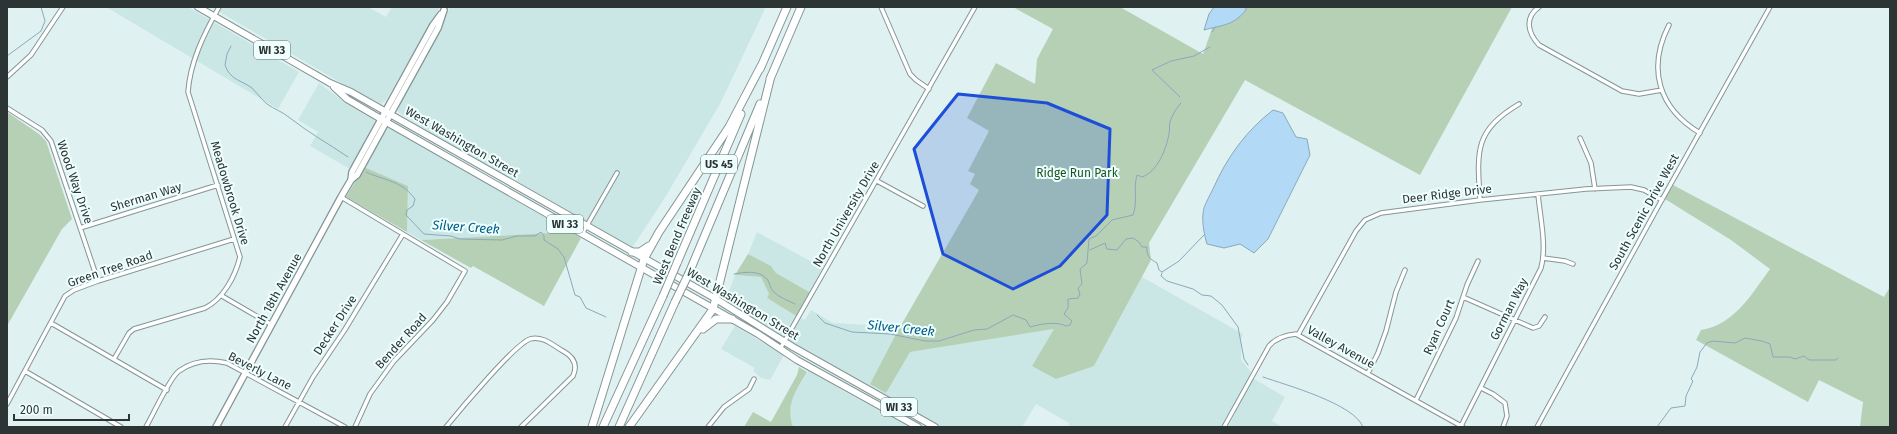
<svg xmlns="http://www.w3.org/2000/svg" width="1897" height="434" viewBox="0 0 1897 434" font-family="'Fira Sans',sans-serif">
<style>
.built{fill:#cae7e5}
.green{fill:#b6d0b6}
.water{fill:#b2daf7;stroke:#8aa8bc}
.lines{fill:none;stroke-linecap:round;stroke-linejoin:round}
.stream{stroke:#8aa8bc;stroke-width:1}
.street-casing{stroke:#849695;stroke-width:5.5}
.secondary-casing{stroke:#849695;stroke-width:8}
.primary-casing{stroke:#849695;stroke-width:8}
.highway-casing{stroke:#849695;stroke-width:9}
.street{stroke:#fff;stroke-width:3.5}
.secondary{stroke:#fff;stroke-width:5.5}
.primary{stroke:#fff;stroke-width:6}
.highway{stroke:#fff;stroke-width:7}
.highway-bridge-casing{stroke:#849695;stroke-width:9;stroke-linecap:butt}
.highway-bridge{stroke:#fff;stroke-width:7}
.marked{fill:#1d4ed8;fill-opacity:0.2;stroke:#1d4ed8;stroke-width:3;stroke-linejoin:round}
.labels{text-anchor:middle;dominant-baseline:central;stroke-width:4;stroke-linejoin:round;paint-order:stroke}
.shield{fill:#effffe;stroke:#677171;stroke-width:1}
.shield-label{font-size:11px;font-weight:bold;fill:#2d3434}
.street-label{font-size:12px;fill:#2d3434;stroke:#effffe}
.park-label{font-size:12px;fill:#1a5521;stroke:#effffe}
.water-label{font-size:13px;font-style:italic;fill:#005d89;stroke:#effffe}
</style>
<rect width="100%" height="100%" fill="#dff2f1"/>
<path class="built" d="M106 7H188L299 72 278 109Z
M211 7H368L386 17 392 7H440L386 100 381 104 343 84Z
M450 7H762L765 9 721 102 666 196 632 248 450 145 398 112V107L423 62Z
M319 83 342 100 373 118 375 121 350 169 310 146 318 132 298 120Z
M388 128 393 129 556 223 551 233 421 240 407 232 408 186 364 167Z
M757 232 825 269 811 293 776 273 771 266 748 254Z
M735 275 761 277 769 294 767 298 805 320 811 310 833 323 884 326 896 334 870 384 910 352 1054 329 1032 366H1094L1142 277 1243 334 1241 339V360L1251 372 1249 376 1285 397 1272 421 1283 427H1228L1235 414 1231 411 1221 427H1068L1069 423 1036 404 1022 427H939L780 336 725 302Z
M735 326 784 355 770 380 761 378 753 371 755 368 721 349Z
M809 370 845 392 911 427H793L789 418 792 397Z"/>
<path class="green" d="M1013 7H1120L1203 54 1214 23 1222 7H1512L1420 175 1245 80 1149 243 1151 260 1094 366 1056 379 1032 366 1054 329 910 352 886 393 870 384 896 334 979 190 970 184 975 174 968 171 989 131 967 118 996 63 1035 84 1037 59 1053 29Z
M7 112 39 134 46 141 72 219 62 229 7 326Z
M364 167 408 186 407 232 346 197Z
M1673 185 1884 297 1890 287V427H1860L1863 402 1819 380 1808 402 1696 340 1701 330C1734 325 1751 295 1770 269L1731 240 1665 199Z
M556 223 581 238 544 306 473 266 471 268 421 240 550 233Z
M748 254 771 266 776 273 811 293 798 317 767 298 769 294 761 277 735 275Z
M799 367 807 372C796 391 785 404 793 427H744L753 412 771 422 797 375Z"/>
<path class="water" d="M1214 7H1246V10C1233 26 1222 25 1204 30L1209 14Z
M1273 110 1283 113 1296 137 1307 139 1310 155 1268 239 1254 253 1240 244 1224 248 1207 244C1204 234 1201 219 1204 208 1206 202 1210 195 1213 189 1227 157 1246 131 1273 110Z"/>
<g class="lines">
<path class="stream" d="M1212 32 1215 27
M231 46 227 54 225 65C230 80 241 80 252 88 257 93 261 99 267 104 274 109 283 112 290 118 309 133 329 144 348 157
M7 56 41 31 45 21 41 7
M1180 97 1152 70 1171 61 1194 56 1210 47
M366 172C385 181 401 180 415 199L413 206 407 210 406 215 424 234 451 236 460 239 502 240 517 236H535L541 232 544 236V240L558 249 564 257 575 295 580 297 586 308 606 317
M1090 250 1105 243 1107 249 1117 250 1126 239 1133 238 1139 242 1142 247H1147C1146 256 1150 259 1157 263L1159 270 1162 272 1179 261 1204 235
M1162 273 1161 276 1167 281 1193 289 1202 295 1211 296 1222 305 1238 327 1244 359 1248 365
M734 274C745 272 759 270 767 279 770 283 770 288 773 291 778 297 787 300 795 304
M817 315 825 323 852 332 890 334 925 341H939L974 330 987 329 1013 315 1026 320 1030 327C1040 324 1057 321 1066 326L1070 325 1072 321 1064 314 1068 308V299L1078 298 1080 294 1078 288 1082 284 1080 269 1087 263 1089 239 1096 236 1112 220 1133 215C1138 202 1133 188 1137 175L1142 177C1157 172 1166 150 1169 134 1170 130 1169 126 1170 122 1172 115 1176 109 1181 103
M1263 377C1286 385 1355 404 1363 427
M1657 427 1671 408 1685 406 1686 396 1693 381 1691 379 1697 367 1700 352 1707 343 1712 341 1735 343 1745 338 1762 341 1770 344 1773 357H1790L1795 359 1804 356 1809 360H1836L1838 358"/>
<g class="street-casing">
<path id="street" d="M881 7 910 74 916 80 929 89
M1539 7C1524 18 1528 33 1539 45L1622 91 1639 94 1662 90
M1669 25C1647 68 1658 108 1700 133
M7 77 31 55 63 7
M7 108 42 130 51 141 98 281
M1580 138 1591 163 1595 189
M877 181 923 206
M341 197 465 271 447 302 433 320 394 361 370 394 355 427
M1480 200C1477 151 1474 131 1519 104
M80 228 218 185
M582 234 617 173
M1543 258 1565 261 1573 264
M222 296 272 325
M1463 297 1533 328 1539 326 1545 317
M51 323 167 390
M1298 335 1356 231 1365 220 1381 213 1480 200 1586 189 1631 187 1644 190 1662 200
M780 349 975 7
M114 359 129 333 134 329 205 308C223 299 235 277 240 257L188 92C190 62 204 34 219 7
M25 371 121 427
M1368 373 1378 353 1386 331 1396 292 1405 270
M1481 388 1493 394 1505 403 1507 416 1503 427
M1416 400 1456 318 1467 285 1478 261
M7 404 65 296 74 290 98 281 234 239
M1461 426 1541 268C1547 245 1540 217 1538 194
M146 427C153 415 170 377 179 371 194 360 210 359 227 363L345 427
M285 427 313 377 344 331 403 234
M446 427C459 411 515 344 530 339 542 335 554 346 563 351 574 357 578 365 573 376L521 427
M708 427 724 407 749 389 754 379
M1224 427 1269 346C1276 338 1285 335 1296 334L1463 427
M1537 427 1659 205 1770 7"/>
</g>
<g class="secondary-casing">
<path id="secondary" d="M351 180 352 172 433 25 441 14
M216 427 341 197 351 180 357 175 438 28 444 10"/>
</g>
<g class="primary-casing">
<path id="primary" d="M198 7 330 83 351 92 716 299 793 347 935 427
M334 87 347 99 381 119 758 334 797 360 918 427"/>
</g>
<g class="highway-casing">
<path id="highway" d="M760 69 787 7
M770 79 801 7
M632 252H640L649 246
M677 263 741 114
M689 273 760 104
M703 329 716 319H732
M592 427 644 259 659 232 729 127 761 66
M603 427 663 296
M619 427 675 302
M629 427 713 309 771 76"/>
</g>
<use href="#street" class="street"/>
<use href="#secondary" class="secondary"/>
<use href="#primary" class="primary"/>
<use href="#highway" class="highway"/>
<g class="highway-bridge-casing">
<path id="highway-bridge" d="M663 296 677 263
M675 302 689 273"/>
</g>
<use href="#highway-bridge" class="highway-bridge"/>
</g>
<path class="marked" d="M958 94 1047 103 1110 129 1107 215 1060 266 1013 289 943 254 914 149Z"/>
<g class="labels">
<g class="shield">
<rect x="254" y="41" width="36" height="18" rx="3"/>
<rect x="701" y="155" width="36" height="18" rx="3"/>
<rect x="547" y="215" width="36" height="18" rx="3"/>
<rect x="881" y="398" width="36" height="18" rx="3"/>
</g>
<g class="shield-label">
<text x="272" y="50">WI 33</text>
<text x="719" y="164">US 45</text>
<text x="565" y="224">WI 33</text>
<text x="899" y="407">WI 33</text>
</g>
<g class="street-label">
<text transform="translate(462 142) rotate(30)">West Washington Street</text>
<text transform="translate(75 182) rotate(71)">Wood Way Drive</text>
<text transform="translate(230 193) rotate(73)">Meadowbrook Drive</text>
<text transform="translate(1447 194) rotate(-7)">Deer Ridge Drive</text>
<text transform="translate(146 197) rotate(-17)">Sherman Way</text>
<text transform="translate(1644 212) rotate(-61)">South Scenic Drive West</text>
<text transform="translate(846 214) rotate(-60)">North University Drive</text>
<text transform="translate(677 236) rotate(-67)">West Bend Freeway</text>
<text transform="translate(110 269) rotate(-19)">Green Tree Road</text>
<text transform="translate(274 298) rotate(-61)">North 18th Avenue</text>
<text transform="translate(743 304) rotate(31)">West Washington Street</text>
<text transform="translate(1509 309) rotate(-63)">Gorman Way</text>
<text transform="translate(335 325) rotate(-57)">Decker Drive</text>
<text transform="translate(1439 327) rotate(-66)">Ryan Court</text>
<text transform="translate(401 341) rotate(-48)">Bender Road</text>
<text transform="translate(1341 347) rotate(29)">Valley Avenue</text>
<text transform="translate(260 371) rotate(27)">Beverly Lane</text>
</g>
<g class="park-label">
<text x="1077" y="173">Ridge Run Park</text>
</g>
<g class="water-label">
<text transform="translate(466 227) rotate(4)">Silver Creek</text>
<text transform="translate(901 328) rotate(6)">Silver Creek</text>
</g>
</g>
<rect width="1897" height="434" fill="none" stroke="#2d3434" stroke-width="16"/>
<path d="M14 414v6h115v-6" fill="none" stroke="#2d3434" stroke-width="2"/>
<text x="20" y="414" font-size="12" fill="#2d3434" stroke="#effffe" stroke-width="3" paint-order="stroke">200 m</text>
</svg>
